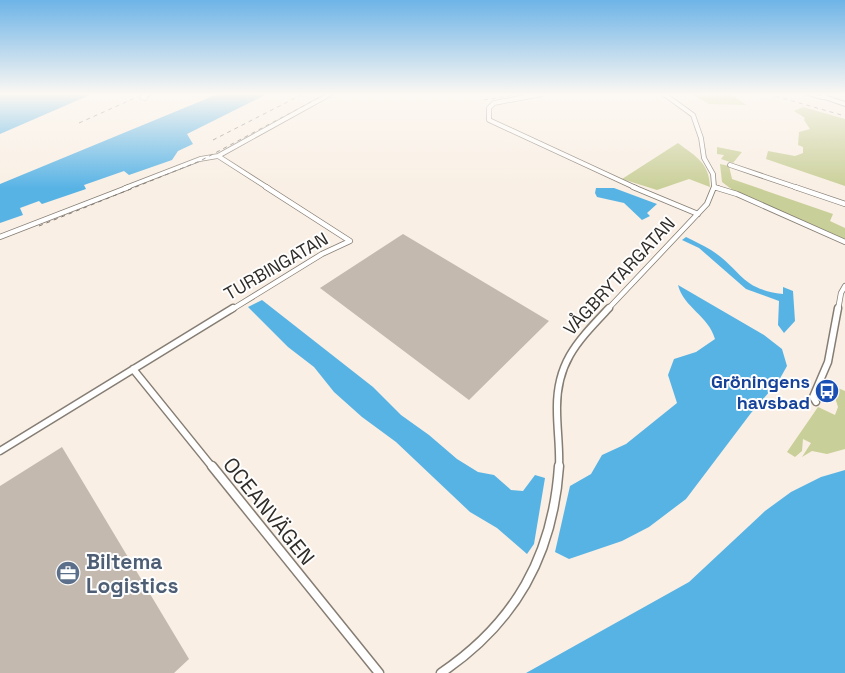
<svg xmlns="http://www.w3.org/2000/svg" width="845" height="673" viewBox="0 0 845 673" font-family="'Space Grotesk',sans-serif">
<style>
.green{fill:#c9cf98}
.water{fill:#58b3e5}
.building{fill:#c3b9af}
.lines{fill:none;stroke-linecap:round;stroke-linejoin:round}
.minor-far3-casing{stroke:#857d73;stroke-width:5.5}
.minor-far2-casing{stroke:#857d73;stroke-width:6}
.minor-far1-casing{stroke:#857d73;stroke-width:9}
.minor-casing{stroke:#857d73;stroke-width:11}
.secondary-casing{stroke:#857d73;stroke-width:2}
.minor-far3{stroke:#fff;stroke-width:4}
.minor-far2{stroke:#fff;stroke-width:4.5}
.minor-far1{stroke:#fff;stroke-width:6}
.minor{stroke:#fff;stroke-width:8}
.secondary{fill:#fff;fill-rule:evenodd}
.rail{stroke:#817b74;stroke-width:1;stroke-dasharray:4 4;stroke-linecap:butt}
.labels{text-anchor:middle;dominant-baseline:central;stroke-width:4;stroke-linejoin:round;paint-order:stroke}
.street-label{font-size:18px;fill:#302c28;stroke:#fefefe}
.transit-label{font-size:18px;font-weight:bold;fill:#164399;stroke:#fefefe;text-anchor:end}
.near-street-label{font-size:21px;fill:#302c28;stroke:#fefefe}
.near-service-label{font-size:21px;font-weight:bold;fill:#4e5e75;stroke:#fefefe;text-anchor:start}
</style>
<rect width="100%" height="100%" fill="#f9efe4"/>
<path class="green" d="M691 94H731L746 105 709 104Z
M803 107 845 119V186L766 159 768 151 795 156 803 153V147L798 145 799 132 810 129 804 120 805 118 794 111Z
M678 143C696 157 709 162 710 187L689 179 657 190 622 179Z
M717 147 742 152 733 163 721 159 724 155 717 154Z
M720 164 729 166 732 179 833 214 830 221 845 228V240L734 191 722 182Z
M831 385 845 391V449L827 454 812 451 802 457 811 443 803 439 802 451 795 457 787 452 818 407 835 415 838 407Z"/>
<path class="water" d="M0 94H92L0 134Z
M218 94 265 95 187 134 193 144 178 151 172 160 129 175 124 171 84 185 86 189 42 204 39 201 20 208 23 215 0 223V184Z
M596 188H614L657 204 647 213 650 216 642 220 624 203 597 197 595 193Z
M686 237C694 241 703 245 711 250 742 270 740 289 783 294V287L793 291 795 321 784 333 778 325 779 301 746 289 699 248 682 240Z
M678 285 764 335 782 349 787 366 778 382 751 413 686 499 649 527 622 541 569 559 555 552 570 486 591 474 602 455 626 444 677 403 668 375 674 359 696 352 715 339C708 315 684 308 678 285Z
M262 300 373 387 401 415 429 435 457 459 478 472 494 475 511 490 523 491 535 475 545 478 534 544 527 554 497 528 470 512 396 442 362 417 334 392 314 367 288 347 248 307Z
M845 470V673H526L689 582 765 511 791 492 821 477Z"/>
<path class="building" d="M403 234 549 321 469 400 320 288Z
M62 447 189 659 174 673H0V486Z"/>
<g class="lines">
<g class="minor-far3-casing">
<path id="minor-far3" d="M542 94 494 103 489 108V120L636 188
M664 94 693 115 701 138 704 158 713 174 714 187
M145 98 142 97 148 94
M730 165 798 188
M125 188 200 159 218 156
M268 188 218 156 330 94
M714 188H718"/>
</g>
<g class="minor-far2-casing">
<path id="minor-far2" d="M633 187 698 214
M795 187 845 204
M0 237 129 187
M231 310 322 254 350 241 266 187
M607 310 707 204 714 187 737 194 845 242
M838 310 841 293 845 286"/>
</g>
<g class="minor-far1-casing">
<path id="minor-far1" d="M133 369 213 468
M816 402 813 397 828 362 838 308
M0 451 233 308
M559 468C560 448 557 430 557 410 556 362 578 341 609 308"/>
</g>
<g class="minor-casing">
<path id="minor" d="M212 466 379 673
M441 673C515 623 553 556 559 466"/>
</g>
<g class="secondary-casing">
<path id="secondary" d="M805 94 821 96V94H826L827 96 845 102V106L825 99H822Z"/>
</g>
<use href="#minor-far3" class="minor-far3"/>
<use href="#minor-far2" class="minor-far2"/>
<use href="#minor-far1" class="minor-far1"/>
<use href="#minor" class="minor"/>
<use href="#secondary" class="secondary"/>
<path class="rail" d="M768 94 845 116
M484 100 521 94
M79 123 135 98
M213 140 303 94
M39 226 200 161 326 94"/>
</g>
<linearGradient id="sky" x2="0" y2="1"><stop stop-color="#6eb4e7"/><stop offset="0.5" stop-color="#fcf8f3"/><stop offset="1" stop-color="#fcf8f3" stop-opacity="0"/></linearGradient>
<rect width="845" height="188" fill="url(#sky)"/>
<defs>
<g id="bus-disc" transform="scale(1.25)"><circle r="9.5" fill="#1a4fb4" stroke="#fefefe"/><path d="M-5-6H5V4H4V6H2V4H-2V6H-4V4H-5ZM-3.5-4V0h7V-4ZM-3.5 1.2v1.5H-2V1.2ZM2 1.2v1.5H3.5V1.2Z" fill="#fff"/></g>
<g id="office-disc" transform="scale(1.25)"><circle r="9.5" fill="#5c6f8a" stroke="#fefefe"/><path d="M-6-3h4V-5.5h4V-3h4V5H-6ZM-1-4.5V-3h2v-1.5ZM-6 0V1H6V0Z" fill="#fff"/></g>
</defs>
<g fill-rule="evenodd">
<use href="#bus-disc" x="827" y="391"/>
<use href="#office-disc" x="68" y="573"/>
</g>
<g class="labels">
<g class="street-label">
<text transform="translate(276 266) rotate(-30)">TURBINGATAN</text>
<text transform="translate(619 276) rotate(-47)">VÅGBRYTARGATAN</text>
</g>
<g class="transit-label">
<text x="810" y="381">Gröningens<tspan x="810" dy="21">havsbad</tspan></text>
</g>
<g class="near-street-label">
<text transform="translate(269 511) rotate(51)">OCEANVÄGEN</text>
</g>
<g class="near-service-label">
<text x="86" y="561">Biltema<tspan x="86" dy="24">Logistics</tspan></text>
</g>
</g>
</svg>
